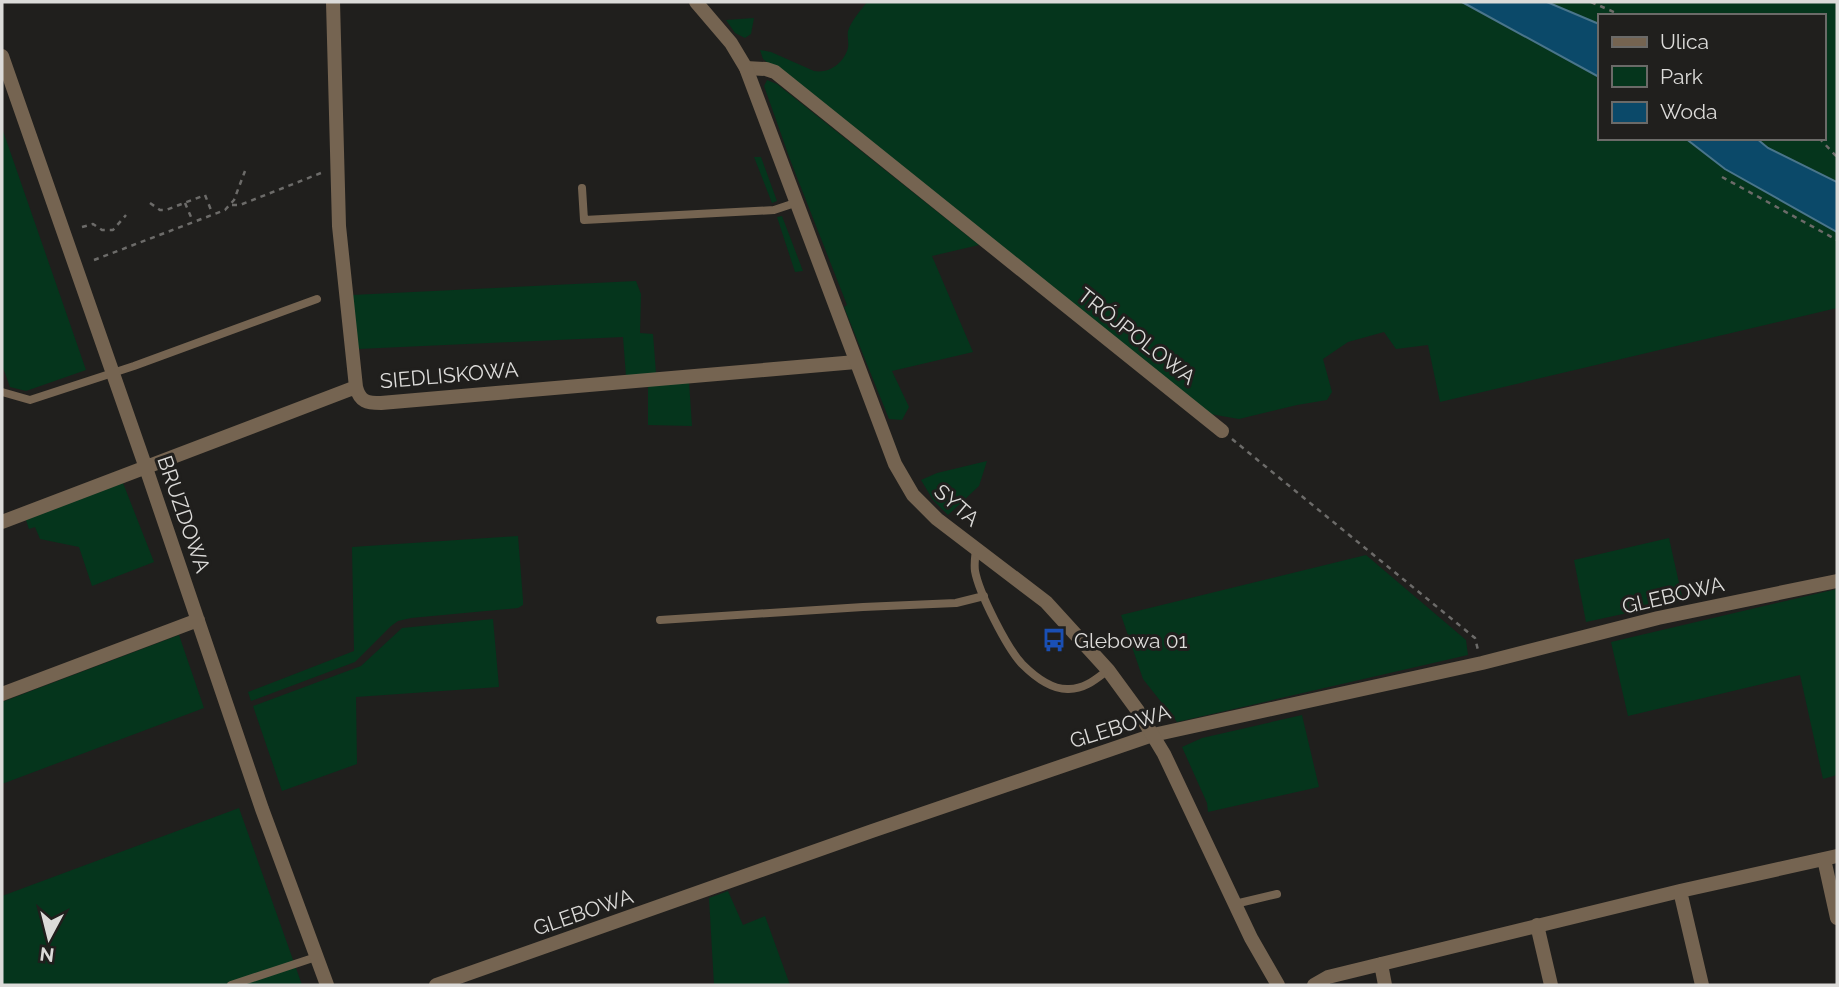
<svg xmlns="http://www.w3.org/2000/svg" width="1839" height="987" viewBox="0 0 1839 987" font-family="Raleway,sans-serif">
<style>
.green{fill:#05351c}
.water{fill:#0b4969;stroke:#4a758b;stroke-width:2}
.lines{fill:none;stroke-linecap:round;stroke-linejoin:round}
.path{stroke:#6c6b69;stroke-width:2.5;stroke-dasharray:5 5;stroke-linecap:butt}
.service{stroke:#756451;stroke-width:8}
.minor{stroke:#756451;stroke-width:14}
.tertiary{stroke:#756451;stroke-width:14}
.labels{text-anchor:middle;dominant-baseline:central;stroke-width:6;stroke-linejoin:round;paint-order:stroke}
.street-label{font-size:21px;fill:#dcdbd9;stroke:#201f1d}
.poi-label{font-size:21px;fill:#dcdbd9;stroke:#201f1d;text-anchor:start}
</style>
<rect width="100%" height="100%" fill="#201f1d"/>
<path class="green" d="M867 2H1462L1599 77V138H1685L1725 169 1837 232V308L1440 402 1428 345 1396 349 1384 332 1348 342 1323 359 1332 392 1327 400 1297 405 1239 419 1210 414 763 59 760 50 771 52 814 71C829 74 844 63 848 48 849 42 847 36 848 31 851 21 861 10 867 2Z
M1547 2H1837V182L1785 159 1756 138H1823V16H1599V25Z
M754 18 751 34 745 38 735 33 726 20Z
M767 80 777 84 979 245 932 256 973 352 892 371 909 407 902 420 889 419 844 307 847 305 791 162 764 86Z
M2 128 86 370 26 391 10 387 2 365Z
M754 157H761L777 201 772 203Z
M782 216 803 271 795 272 777 217Z
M636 281 641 294 640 333 653 334 656 373 626 376 623 337 358 349 352 295Z
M689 382 692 426 648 425V386Z
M987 461 979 486 948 515 933 500 921 480 937 473Z
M123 483 154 562 92 586 79 547 40 539 35 527 29 529 26 520Z
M518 536 523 600V605L518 608 411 618 398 621 391 626 355 662 251 701 248 692 354 651 352 547Z
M1669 538 1683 601 1586 622 1574 560Z
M1366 555 1466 640 1468 655 1177 722 1143 679 1121 615Z
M1837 589V775L1823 779 1800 675 1628 716 1611 642Z
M493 619 499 687 356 697 357 764 282 791 253 706 361 666 402 628Z
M179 635 204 708 2 784V702Z
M1302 715 1319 787 1208 812 1207 803 1182 747 1202 738Z
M239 808 302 985H2V896Z
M728 891 743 925 765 916 790 985H714L709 898Z"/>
<path class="water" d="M1462 2H1547L1599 24V77Z
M1685 138H1756L1768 148 1837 182V232L1725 169Z"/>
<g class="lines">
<path class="path" d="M1591 2 1623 16
M1819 138 1837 157
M1722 177 1837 240
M150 203 160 210H166L205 195 211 210
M185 203 191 217
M232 205H240L321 173
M82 227 93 224 102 230H113L126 215
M94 260 225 210 234 200 245 171
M1232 439 1475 638 1478 650"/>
<path class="service" d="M582 188 584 220 774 210 795 203
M2 392 30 400 134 366 317 299
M976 549C975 557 974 564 975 571 979 593 1007 648 1022 664 1034 676 1052 690 1069 689 1085 689 1096 679 1108 670
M660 620 863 607 956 603 984 596
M1235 904 1277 894
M231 985 316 957"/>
<path class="minor" d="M333 2 339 226 356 387C360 402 367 403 381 403L856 362
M2 56 146 468 262 809 327 985
M746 68 766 69 775 72 1222 431
M2 522 356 387
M2 694 198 620
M1824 859 1837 918
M1680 891 1702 985
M1537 925 1551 985
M1381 964 1385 985
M436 985 872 831 1153 735 1482 663 1658 618 1837 581
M1314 985 1328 977 1680 891 1837 856"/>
<path class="tertiary" d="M696 2 731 43 746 68 895 464 913 495 937 519 1046 602 1108 670 1138 711 1164 754 1251 938 1278 985"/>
</g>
<defs>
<g id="bus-bare" transform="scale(1.89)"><path d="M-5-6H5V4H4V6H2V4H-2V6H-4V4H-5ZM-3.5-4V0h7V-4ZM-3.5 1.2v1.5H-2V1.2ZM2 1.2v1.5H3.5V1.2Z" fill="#1a4fb4" stroke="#201f1d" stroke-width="2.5" paint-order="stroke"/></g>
</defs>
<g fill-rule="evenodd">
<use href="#bus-bare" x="1054" y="640"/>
</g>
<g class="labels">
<g class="street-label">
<text transform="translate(1137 336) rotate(38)">TRÓJPOLOWA</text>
<text transform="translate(449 375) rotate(-5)">SIEDLISKOWA</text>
<text transform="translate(957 505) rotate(41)">SYTA</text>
<text transform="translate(184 514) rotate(71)">BRUZDOWA</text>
<text transform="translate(1673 595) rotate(-13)">GLEBOWA</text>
<text transform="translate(1120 726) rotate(-17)">GLEBOWA</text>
<text transform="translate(583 912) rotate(-19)">GLEBOWA</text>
</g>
<g class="poi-label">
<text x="1074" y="640">Glebowa 01</text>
</g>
</g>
<rect width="1839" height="987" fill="none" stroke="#dcdbd9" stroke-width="7"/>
<rect x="1598" y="14" width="228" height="126" fill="#201f1d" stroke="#6b6a68" stroke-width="2"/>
<rect x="1612" y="37" width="35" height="10" fill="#756451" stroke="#6b6a68" stroke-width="2"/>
<text x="1660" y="49" font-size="21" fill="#dcdbd9">Ulica</text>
<rect x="1612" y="66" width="35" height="21" fill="#05351c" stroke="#6b6a68" stroke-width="2"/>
<text x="1660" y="84" font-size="21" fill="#dcdbd9">Park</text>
<rect x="1612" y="102" width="35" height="21" fill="#0b4969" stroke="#6b6a68" stroke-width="2"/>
<text x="1660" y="119" font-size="21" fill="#dcdbd9">Woda</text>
<g transform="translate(49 938) rotate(187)" stroke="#201f1d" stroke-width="5" paint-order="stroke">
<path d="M0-5L12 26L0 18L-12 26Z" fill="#dcdbd9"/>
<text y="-10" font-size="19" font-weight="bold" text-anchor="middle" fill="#dcdbd9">N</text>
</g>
</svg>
